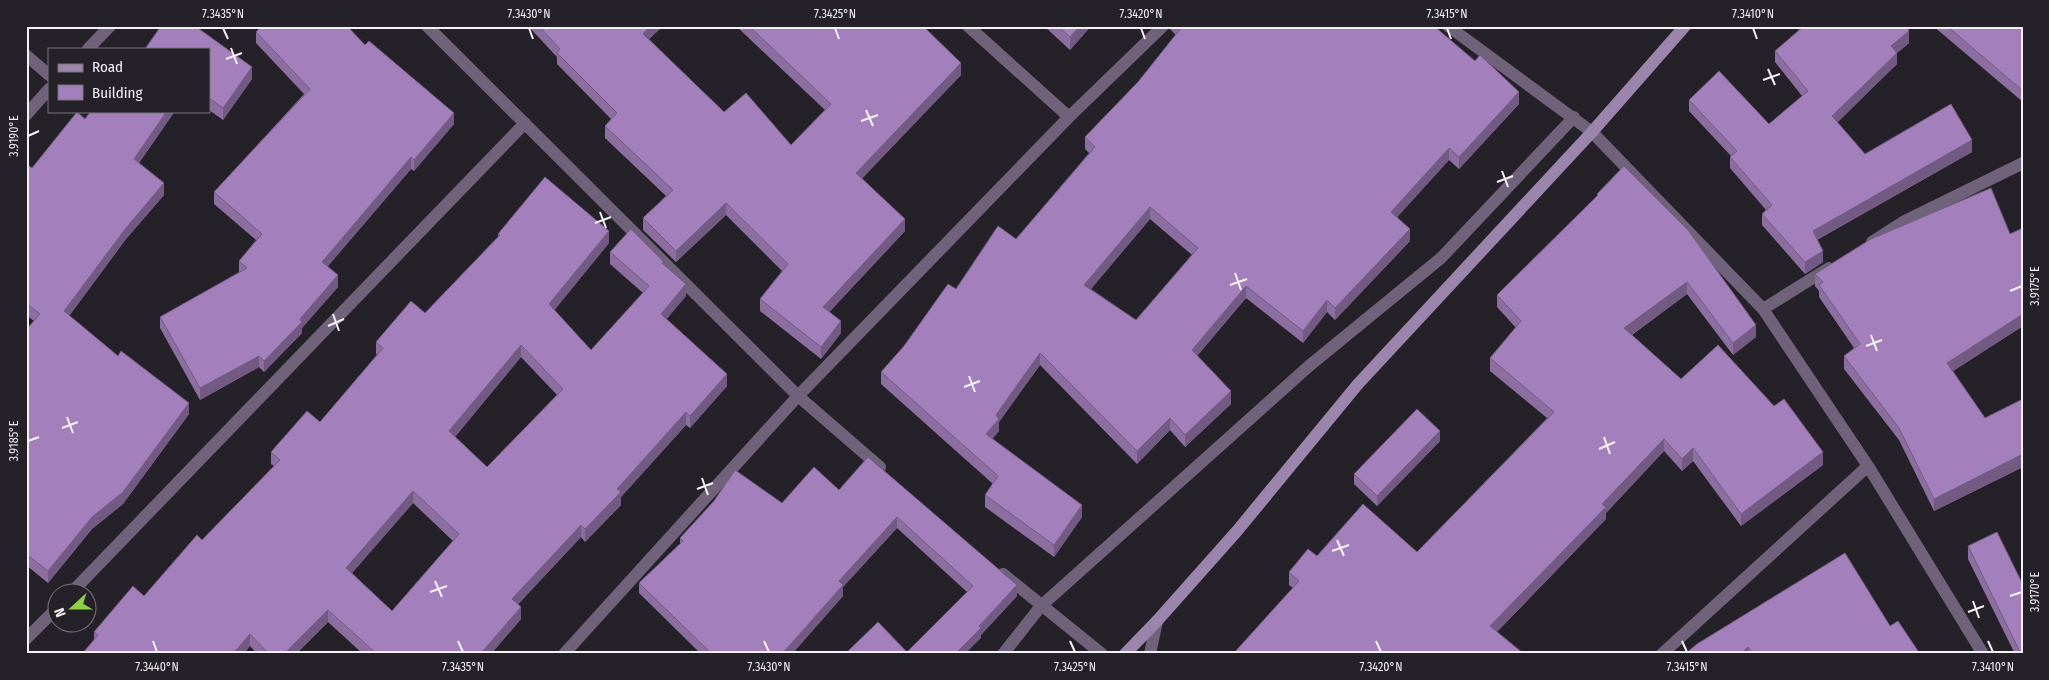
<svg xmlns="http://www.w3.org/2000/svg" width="2049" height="680" viewBox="0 0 2049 680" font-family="'Fira Sans Condensed',sans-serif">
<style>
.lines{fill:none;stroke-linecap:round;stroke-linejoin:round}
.street{stroke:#70627a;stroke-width:12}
.secondary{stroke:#9c85ac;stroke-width:12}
.wall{fill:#8c6ea1;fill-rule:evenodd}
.shaded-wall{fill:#725a83}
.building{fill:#a380bb;stroke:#725a83;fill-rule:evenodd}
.ticks{fill:none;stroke:#f4f1f5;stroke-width:2}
.neatline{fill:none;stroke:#f4f1f5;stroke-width:2}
.ticks-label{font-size:12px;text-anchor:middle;fill:#f4f1f5}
</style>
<rect width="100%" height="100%" fill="#252128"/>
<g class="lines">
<path class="street" d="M427 26 798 396 880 467
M968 26 1069 117
M1448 26 1592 132 1763 309 1829 268
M88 49 110 26
M26 55 49 75
M26 115 49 89
M1872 242 1903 222 2023 163
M1763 309 1868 466 1983 654
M1003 574 1102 654
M72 592 525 123
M26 639 58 607
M564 654 798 396 1069 117 1163 26
M1003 654 1041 606 1309 366 1441 258 1574 117
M1150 654 1157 621
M1662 654 1868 466"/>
<path class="secondary" d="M1125 654 1157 621 1237 531 1358 384 1592 132 1685 26"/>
</g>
<path class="wall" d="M528 26H663L649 39 724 112 791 145 825 110 736 26H923L961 75 862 178 905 231 829 312 841 333 821 359 760 311V299L782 271 726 215 676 262 643 230V218L666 196 605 138V126L611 119 557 64V57Z
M1044 26H1091L1070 50Z
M1170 26H1434L1519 104 1459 169 1449 160 1397 217 1410 241 1335 320 1327 312 1303 343 1246 298 1197 356 1231 404 1185 447 1170 430 1137 464 1040 365 999 422V431L992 439 1082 517 1054 557 985 507V495L993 484 881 384V372L956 289 1016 239 1089 153 1085 149V137L1138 82 1176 35 1170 29ZM1150 219 1192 255 1136 320 1091 289Z
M1796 26H1907L1909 43 1897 53V64L1837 122 1865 154 1972 152 1817 240 1823 262 1805 274 1762 225V214L1766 210 1730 168V157L1731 156 1689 111V100L1769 124 1802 96 1775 62V51L1799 30Z
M1933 26H2023V102Z
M256 32 365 45 454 124 414 171 411 169 328 266 338 287 302 328V333L264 372 259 367 200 400 160 328V317L239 273V261L256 240 214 204V192L304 94 256 43Z
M209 49 252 79 223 120 209 110Z
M91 111H175L139 163 164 195 126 239 69 316 189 414 123 504 92 529 48 583 26 565V330L34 321 26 315V164L32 168 85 119Z
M1597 194 1756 337 1733 355 1687 294 1632 335 1681 379 1823 465 1741 526 1693 461 1682 471 1664 451 1606 513V519L1497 632 1293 588 1289 585V572L1317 556 1417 552 1547 418 1490 371V358L1516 328 1497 307V295L1597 197Z
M498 234 609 243 554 310 591 350 643 293 610 264V252L664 264 686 296 666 319 727 386 690 428 686 425 621 497V505L585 542 581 537 518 604 521 619 491 654H363L328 622 296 654H257L250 646 94 640V632L144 596 202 540 274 466 271 464V452L320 422 377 355 376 354V342L425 313 498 237ZM521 357 557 395 487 467 455 437ZM413 503 453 541 392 611 352 573Z
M2010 234 2023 326 1953 371 1985 418 2023 399V467L1934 511 1899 440 1844 369V356L1854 348 1819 297V291L1815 286V274Z
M1440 441 1377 506 1354 484V474Z
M868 457 1017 596 981 635V638L907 652 967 592 897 528 843 587V596L792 654H701L639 593V583L680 544V538L782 503 839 490Z
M1968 546 2023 654H2015L1968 559Z
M1890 626 1920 654H1685Z"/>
<path class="shaded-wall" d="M650 26H663L643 45V34Z
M1080 26H1091L1070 50V37Z
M1909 31V43L1897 53V64L1832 128V116L1891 46Z
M961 63V75L856 185V173Z
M252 67V79L223 120V108Z
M1519 92V104L1459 169V157Z
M167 111H175L134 170V159Z
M454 113V124L414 171V160Z
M1972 140V152L1813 242V231Z
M1449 148V160L1391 224V212Z
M411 157V169L322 273V262Z
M164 183V195L126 239 64 323V311L126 228Z
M726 203V215L676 262V251Z
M1150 207V219L1084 297V285Z
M905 219V231L823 319V307Z
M1410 229V241L1335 320V308Z
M609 231V243L549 317V304Z
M1823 251V262L1805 274V262Z
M338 275V287L302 328V333L264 372V361Z
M1687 282V294L1624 340V328Z
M686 284V296L661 326V314Z
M1246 286V298L1192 362V350Z
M1327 300V312L1303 343V331Z
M2023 314V326L1947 375V363Z
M841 321V333L821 359V347Z
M1756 325V337L1733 355V343Z
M521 345V357L449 444V431Z
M1040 353V365L999 422V431L986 447V434L996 415Z
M259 356V367L200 400V388Z
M727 374V386L690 428V416Z
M1231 391V404L1185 447V435Z
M189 403V414L123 504 92 529 48 583V571L92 517Z
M686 412V425L621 497V505L585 542V529L617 489Z
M1170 418V430L1137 464V451Z
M1440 431V441L1377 506V496Z
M1664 439V451L1606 513V519L1490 639V626L1602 504Z
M1693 448V461L1682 471V459Z
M1823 452V465L1741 526V514Z
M2023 454V467L1934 511V499Z
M413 491V503L346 580V568Z
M1082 505V517L1054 557V545Z
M897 517V528L843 587V596L792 654H782L839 581Z
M581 525V537L512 611V599Z
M1017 585V596L981 635V638L965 654H955Z
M521 607V619L491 654H483V651Z
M328 610V622L296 654H284Z
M250 634V646L244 654H233Z
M1748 647V654H1741Z"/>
<path class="building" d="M161 26H195L252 67 223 108 209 98V49H145Z
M262 26H347L365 45 369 41 454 113 414 160 411 157 322 262 338 275 300 319 302 322 264 361 259 356 200 388 160 317 247 268 239 261 262 234 214 192 310 89 256 32Z
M539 26H650L643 34 724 112 746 93 791 145 831 104 749 26H923L961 63 856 173 905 219 823 307 841 321 821 347 760 299 788 264 726 203 676 251 643 218 673 190 605 126 617 113 557 53 560 49Z
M1058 26H1080L1070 37Z
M1179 26H1434L1475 61 1480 55 1519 92 1459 157 1449 148 1391 212 1410 229 1335 308 1327 300 1303 331 1246 286 1192 350 1231 391 1185 435 1170 418 1137 451 1040 353 996 415 999 419 986 434 1082 505 1054 545 985 495 998 476 881 372 904 346 948 284 956 289 998 226 1016 239 1095 147 1085 137 1138 82 1181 28ZM1150 207 1198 248 1136 320 1084 285Z
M1804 26H1907L1909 31 1891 46 1897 53 1832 116 1865 154 1951 104 1972 140 1813 231 1823 251 1805 262 1762 214 1772 205 1730 157 1737 151 1689 100 1719 71 1769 124 1808 91 1775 51Z
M1947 26H2023V91Z
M91 111H167L134 159 164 183 126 228 64 311 118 356 121 351 189 403 123 492 92 517 48 571 26 554V330L40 314 26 303V164L32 168 77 112 85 119Z
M1624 166 1688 230 1756 325 1733 343 1687 282 1624 328 1681 379 1718 345 1774 406 1784 399 1823 452 1741 514 1693 448 1682 459 1664 439 1602 504 1606 507 1490 626 1524 654H1233L1299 581 1289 572 1308 549 1317 556 1363 504 1417 552 1554 412 1490 358 1521 321 1497 295 1598 195 1597 194Z
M545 177 609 231 549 304 591 350 649 286 610 252 631 229 664 262 662 263 686 284 661 314 727 374 690 416 686 412 617 489 621 492 585 529 581 525 512 599 521 607 483 651 487 654H377L328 610 284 654H269L250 634 233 654H82L98 635 94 632 133 586 144 596 197 535 202 540 280 460 271 452 307 411 320 422 383 348 376 342 411 301 425 313 500 235 498 234ZM521 345 563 389 487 467 449 431ZM413 491 459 534 392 611 346 568Z
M1991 188 2010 234 2023 228V314L1947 363 1985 418 2023 399V454L1934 499 1899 428 1844 356 1860 344 1819 285 1823 282 1815 274 1871 239Z
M1417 409 1440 431 1377 496 1354 474Z
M868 457 1017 585 979 626 981 628 955 654H845L878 622 907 652 973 586 897 517 839 581 843 585 782 654H712L639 583 683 541 680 538 714 501 735 470 782 503 814 467 839 490Z
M1997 532 2023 585V654H2021L1968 546Z
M1845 553 1890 626 1898 621 1920 654H1753L1748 647 1741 654H1685L1697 644Z"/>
<path class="ticks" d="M223 28 228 39M529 28 533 39M835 28 839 39M1141 28 1145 39M1447 28 1451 39M1753 28 1757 39M231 48 237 64M226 59 242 53M1768 69 1775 85M1763 80 1780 74M866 110 873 126M861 121 878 115M28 136 39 131M1502 171 1508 187M1497 182 1513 176M600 212 606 228M595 223 611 217M1235 273 1241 290M1230 285 1247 279M2010 291 2022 286M333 314 339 331M328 326 344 319M1871 335 1877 351M1866 346 1882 340M969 376 975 392M964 387 980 381M67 417 73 433M62 428 78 422M1604 437 1610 454M28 441 39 437M1599 449 1615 442M702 478 708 495M697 489 713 483M1337 540 1344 556M1332 551 1349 545M435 581 442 597M430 592 447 586M2010 596 2022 592M1973 601 1979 618M1968 612 1984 606M153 641 157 652M458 641 463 652M764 641 769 652M1070 641 1075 652M1376 641 1381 652M1682 641 1687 652M1988 641 1993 652"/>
<rect width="2049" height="680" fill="none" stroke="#252128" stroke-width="55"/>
<rect x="48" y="48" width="162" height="65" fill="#252128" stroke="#78747a"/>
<rect x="58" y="64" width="25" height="8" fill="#9c85ac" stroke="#78747a"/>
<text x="92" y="72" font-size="15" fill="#f4f1f5">Road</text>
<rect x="58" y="85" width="25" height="15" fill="#a380bb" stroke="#78747a"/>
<text x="92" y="98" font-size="15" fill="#f4f1f5">Building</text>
<g transform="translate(72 608) rotate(249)"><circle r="24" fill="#252128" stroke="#78747a"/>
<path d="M0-4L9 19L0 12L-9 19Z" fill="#8cce45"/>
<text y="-8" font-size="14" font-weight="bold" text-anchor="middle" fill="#f4f1f5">N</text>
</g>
<rect x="28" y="28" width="1994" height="624" class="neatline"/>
<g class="ticks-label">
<text x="223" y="18">7.3435°N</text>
<text x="529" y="18">7.3430°N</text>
<text x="835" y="18">7.3425°N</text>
<text x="1141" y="18">7.3420°N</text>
<text x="1447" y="18">7.3415°N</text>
<text x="1753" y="18">7.3410°N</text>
<text transform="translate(14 136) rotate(-90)" y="4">3.9190°E</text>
<text transform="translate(2035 286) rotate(-90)" y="4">3.9175°E</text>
<text transform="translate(14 441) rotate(-90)" y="4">3.9185°E</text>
<text transform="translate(2035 592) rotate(-90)" y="4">3.9170°E</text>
<text x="157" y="671">7.3440°N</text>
<text x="463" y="671">7.3435°N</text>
<text x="769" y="671">7.3430°N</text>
<text x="1075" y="671">7.3425°N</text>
<text x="1381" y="671">7.3420°N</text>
<text x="1687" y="671">7.3415°N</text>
<text x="1993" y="671">7.3410°N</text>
</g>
</svg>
